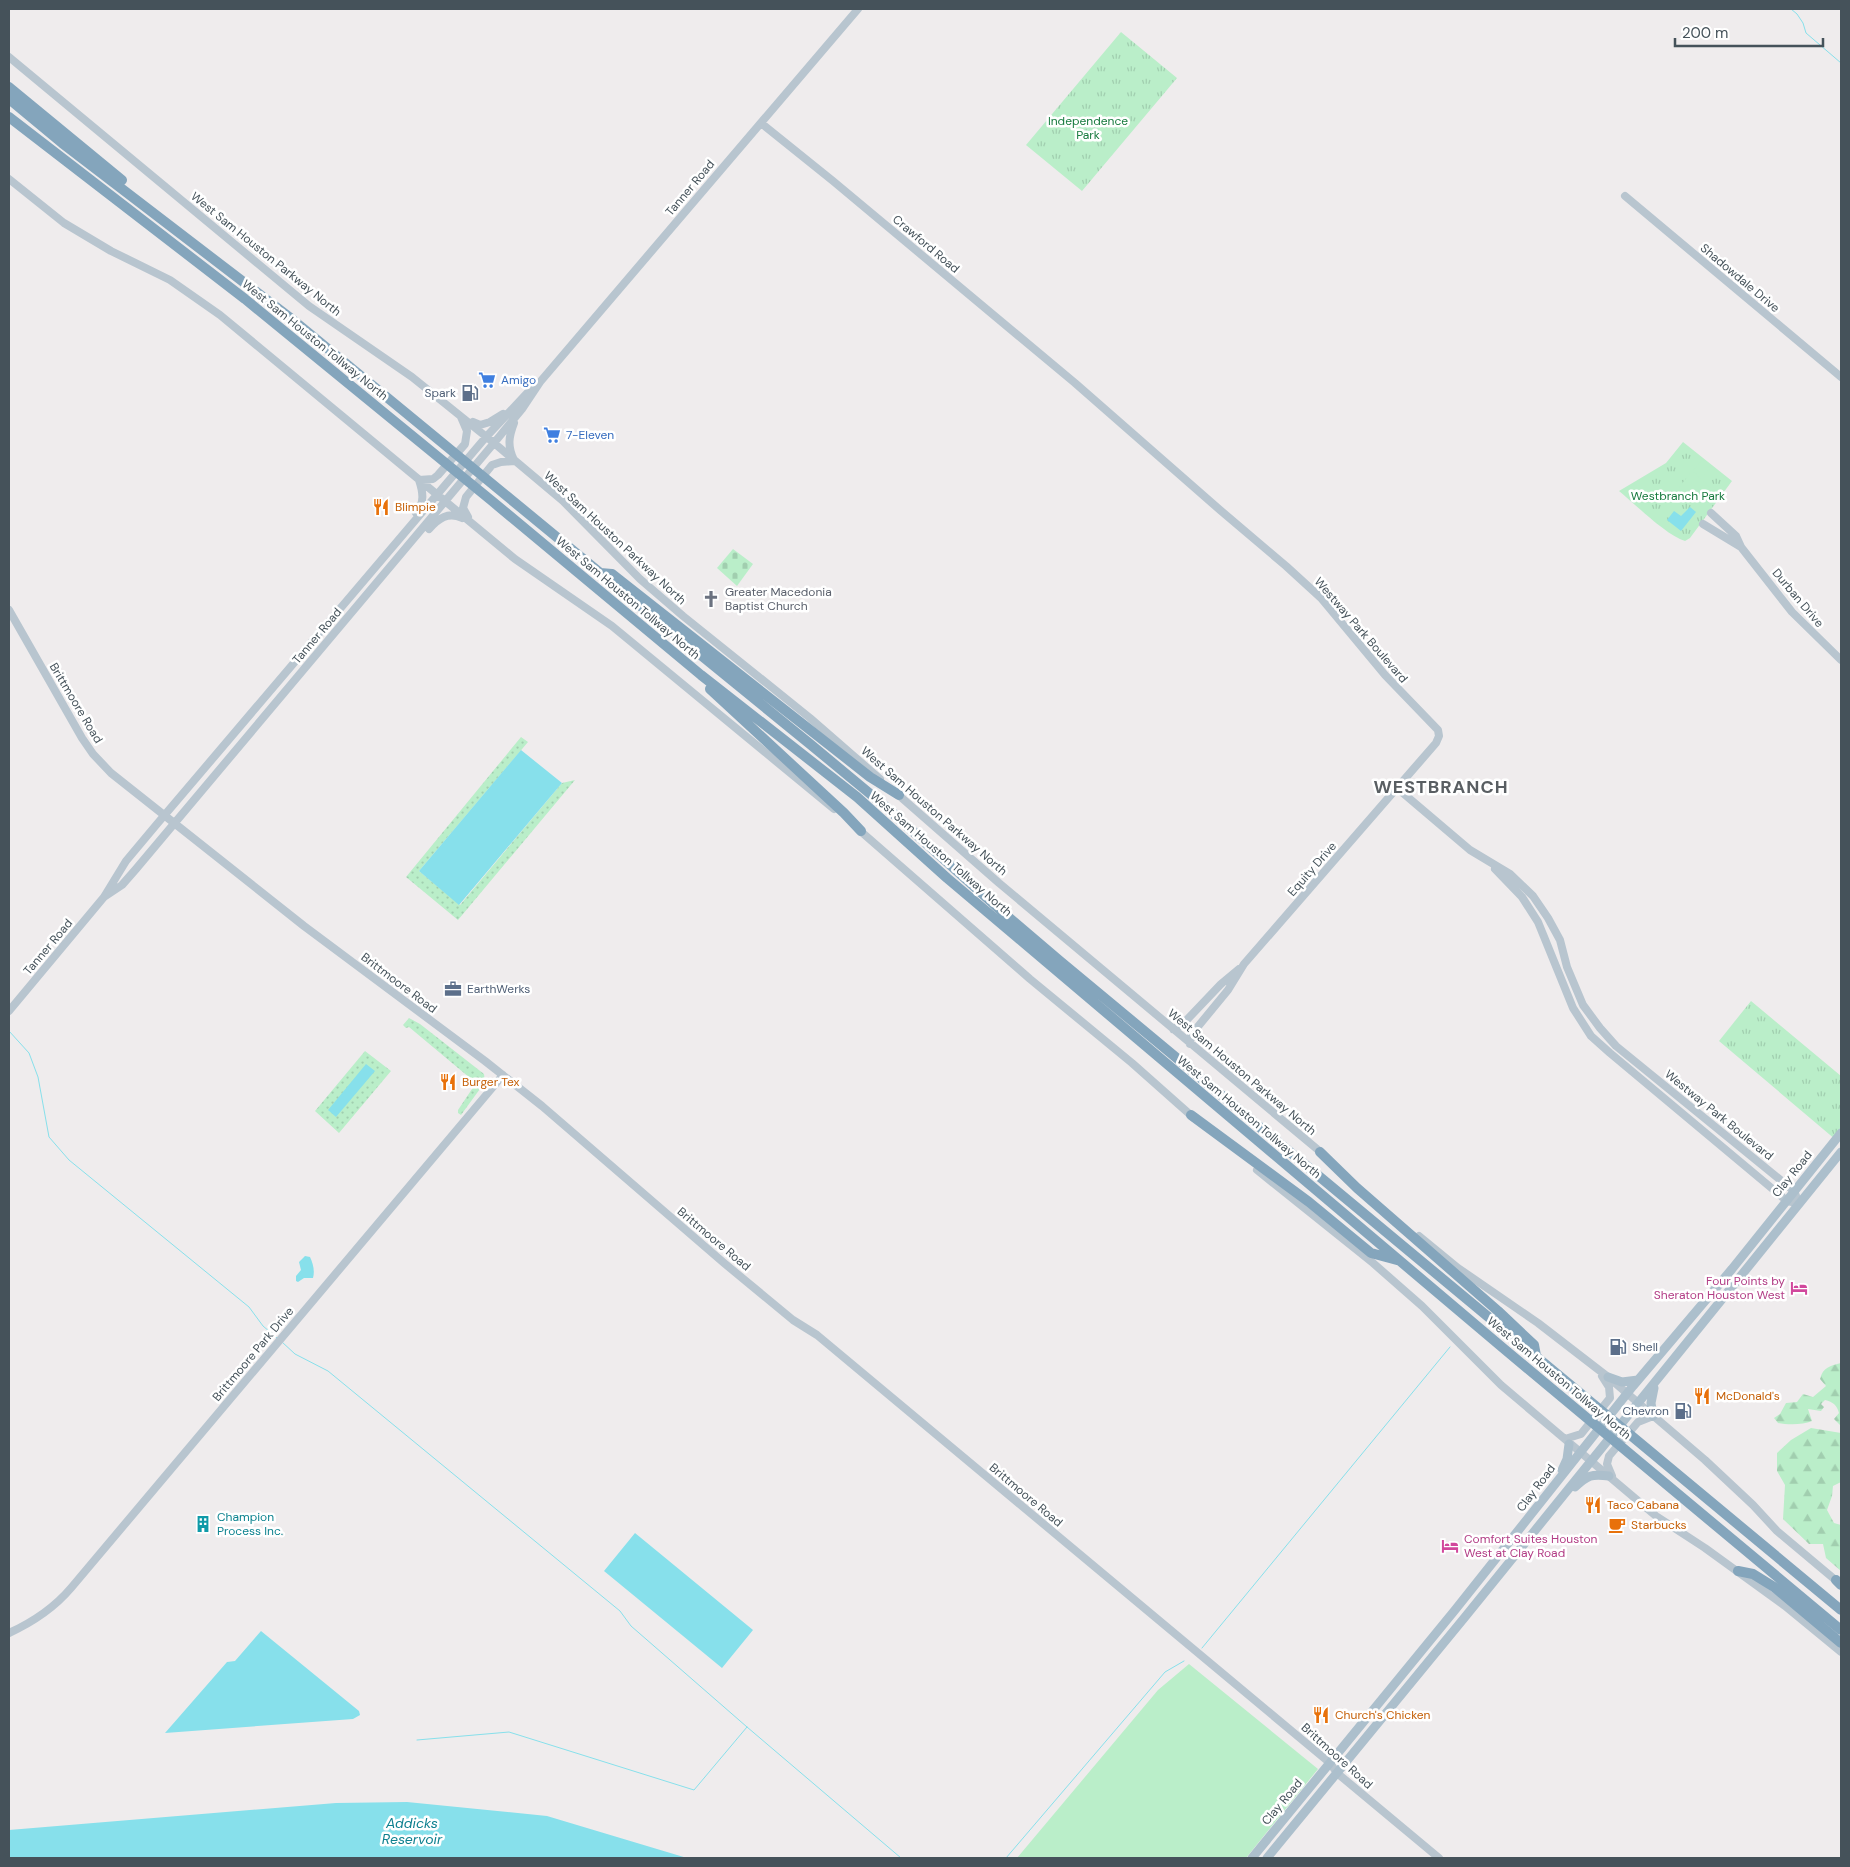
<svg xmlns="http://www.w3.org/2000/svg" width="1850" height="1867" viewBox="0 0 1850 1867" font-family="'DM Sans',sans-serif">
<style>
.grass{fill:url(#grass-dots)}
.forest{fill:url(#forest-firs)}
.cemetery{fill:url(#cemetery-stones)}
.park{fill:url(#park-tufts)}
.pitch{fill:#baeec9}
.water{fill:#87e0eb}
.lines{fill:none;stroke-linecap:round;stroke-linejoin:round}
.stream{stroke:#87e0eb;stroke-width:1}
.secondary{stroke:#b8c5cf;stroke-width:8}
.primary{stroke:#acbfcc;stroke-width:9}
.highway{stroke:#84a5bc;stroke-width:10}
.labels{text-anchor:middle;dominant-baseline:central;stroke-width:5;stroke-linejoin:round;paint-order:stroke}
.park-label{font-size:12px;fill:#177a3e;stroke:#fff}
.street-label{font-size:12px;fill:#45525a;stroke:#fff}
.shop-label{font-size:12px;fill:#366cbe;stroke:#fff;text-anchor:start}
.service-label{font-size:12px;fill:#4e5e75;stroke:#fff;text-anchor:end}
.food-label{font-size:12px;fill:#c56008;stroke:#fff;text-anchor:start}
.worship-label{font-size:12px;fill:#5b616d;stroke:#fff;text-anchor:start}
.hotel-label{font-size:12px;fill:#b23c85;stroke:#fff;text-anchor:end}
.culture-label{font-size:12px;fill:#0d838f;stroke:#fff;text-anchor:start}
.water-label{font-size:14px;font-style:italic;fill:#0e808f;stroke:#fff}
.district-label{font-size:18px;font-weight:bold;letter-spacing:1px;fill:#595e62;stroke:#fff}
</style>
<defs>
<pattern id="grass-dots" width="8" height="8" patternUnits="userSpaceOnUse" patternTransform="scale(1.25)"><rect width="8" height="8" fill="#baeec9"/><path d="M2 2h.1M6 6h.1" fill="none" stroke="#a1ceaf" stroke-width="1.8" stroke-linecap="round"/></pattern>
<pattern id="forest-firs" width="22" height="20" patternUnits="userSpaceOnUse" patternTransform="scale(1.25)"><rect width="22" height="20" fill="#baeec9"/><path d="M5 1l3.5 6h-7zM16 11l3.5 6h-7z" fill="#a1ceaf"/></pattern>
<pattern id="cemetery-stones" width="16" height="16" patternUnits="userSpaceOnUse" patternTransform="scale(1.25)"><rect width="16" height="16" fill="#baeec9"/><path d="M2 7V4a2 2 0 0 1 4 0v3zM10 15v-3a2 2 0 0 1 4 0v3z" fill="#a1ceaf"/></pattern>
<pattern id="park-tufts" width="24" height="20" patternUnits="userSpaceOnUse" patternTransform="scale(1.25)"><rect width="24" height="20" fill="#baeec9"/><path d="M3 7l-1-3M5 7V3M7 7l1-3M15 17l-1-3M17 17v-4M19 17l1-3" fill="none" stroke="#a1ceaf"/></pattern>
</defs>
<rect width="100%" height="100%" fill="#efeced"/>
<path class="grass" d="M521 737 528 742 419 871 460 905 562 783 575 780 458 920 406 877Z
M409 1018 420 1024 484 1074 485 1082 461 1115 458 1113V1110L476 1083 409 1027 406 1028 403 1025Z
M365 1051 391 1071 339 1133 315 1111Z"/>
<path class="forest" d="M1841 1363V1426L1834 1419 1839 1413C1837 1405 1833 1402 1825 1400L1821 1404 1824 1407 1821 1411 1808 1409 1812 1421C1803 1425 1788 1425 1778 1423L1774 1418 1780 1414 1786 1403 1797 1402 1803 1394 1813 1397 1826 1386 1820 1379C1823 1367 1830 1366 1841 1363Z
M1811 1428 1841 1433V1482L1833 1486 1832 1496 1827 1510 1834 1523 1841 1525V1571L1826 1558 1823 1544H1809L1783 1519 1785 1485 1777 1471V1453L1791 1440Z"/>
<path class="cemetery" d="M733 549 753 564 737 586 717 568Z"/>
<path class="park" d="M1121 32 1177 78 1082 191 1026 145Z
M1683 442 1732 481 1690 538 1685 541C1666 535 1636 505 1619 491L1666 463Z
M1751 1001 1841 1076V1133L1836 1140 1719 1041Z"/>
<path class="pitch" d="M1702 460 1711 467 1701 478 1693 471Z
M1692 471 1712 489 1697 506 1677 490Z
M1189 1664 1318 1769 1246 1858H1017L1158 1690Z"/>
<path class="water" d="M1690 507 1696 512 1681 531 1667 520 1674 511 1681 516Z
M521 750 562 783 459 905 419 871Z
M366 1064 375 1071 336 1117 328 1110Z
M305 1256 310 1257C313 1263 315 1271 313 1278H304L298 1282 296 1281V1276L301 1270 299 1262Z
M635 1533 753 1630 722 1668 604 1571Z
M261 1631 359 1711 360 1715 353 1719 165 1733 227 1662 235 1661Z
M407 1802 547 1816 687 1858H9V1830L336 1803Z"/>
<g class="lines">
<path class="stream" d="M1791 9 1797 14 1803 23 1806 33 1841 63
M9 1031 29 1053 38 1077 49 1137 69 1160 249 1307 263 1326 277 1338
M282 1342 295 1354 328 1371 620 1611 631 1626 747 1727 901 1858
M1202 1648 1450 1347
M417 1740 509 1732 694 1790 747 1727
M1006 1858 1165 1672 1184 1661"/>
<path class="secondary" d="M9 57 309 306 412 377 494 443 563 501 640 579 683 616 810 718 880 779
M761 123 833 181 1075 383 1220 510 1286 566 1321 598 1385 675 1438 730 1439 736 1436 743 1244 964 1228 990 1191 1035 1190 1044
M9 179 64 223 111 251 170 280 220 315 515 559 612 626 834 809
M1625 196 1841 377
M473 422 480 425 490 422 503 414
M514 423C509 436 507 446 514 460
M419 480 433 479 438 475 465 444 467 431 461 417
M416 513C425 503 423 492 419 480
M1711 513 1736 536 1741 547 1792 612 1841 660
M468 517 463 508 466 497 492 465 501 462 515 461
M1703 524 1741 547
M429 529C438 519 448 511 462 518
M9 610 82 738 93 754 111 773 304 926 485 1061 542 1106 724 1263 793 1320 817 1335 1330 1763 1337 1773 1439 1858
M1397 788 1470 850 1510 874 1533 896 1548 918 1560 940 1567 967 1583 1005 1600 1028 1616 1046 1794 1191 1799 1203
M895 792 999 883 1323 1154
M858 829 1030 979 1132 1063 1194 1118
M1495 869 1522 897 1538 922 1573 1008 1591 1036 1610 1053 1787 1201 1792 1202
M104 897 122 885 136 869 494 443 522 409 540 382 858 9
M9 1011 104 897 126 861 157 824 486 437 531 389
M1173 1029 1181 1026 1221 984 1239 969
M1257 1170 1373 1263 1422 1306 1501 1385 1656 1516 1705 1548 1785 1606 1841 1652
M1419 1236 1458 1268 1538 1323 1608 1377 1705 1460 1753 1505 1777 1531 1839 1583
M1565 1439 1581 1434 1610 1398 1609 1387 1602 1376
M1612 1476 1607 1464 1609 1456 1638 1422 1653 1416
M9 1633C33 1622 54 1608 71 1588L503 1075"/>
<path class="primary" d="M1608 1377 1622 1382 1638 1380
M1653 1416 1651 1403 1654 1388
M1562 1470 1567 1459 1569 1444
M1575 1487C1588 1475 1591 1474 1609 1476
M1252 1858 1455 1610 1633 1386 1732 1269 1841 1133
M1267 1858 1465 1617 1841 1152"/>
<path class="highway" d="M9 87 122 180
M9 99 62 143 293 320 638 604 810 744 886 807 1006 915 1060 961 1841 1610
M9 117 245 299 492 501 701 675 857 797 947 878 1503 1348 1841 1630
M600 573 612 574 870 777 899 795
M710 689 844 813 861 831
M1191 1115 1309 1202 1371 1253 1397 1260
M1320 1152 1357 1188 1498 1311 1534 1345 1536 1356
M1738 1571 1753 1574 1774 1587 1841 1643
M1836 1580 1841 1585"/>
</g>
<defs>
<g id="supermarket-bare" transform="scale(1.35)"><path d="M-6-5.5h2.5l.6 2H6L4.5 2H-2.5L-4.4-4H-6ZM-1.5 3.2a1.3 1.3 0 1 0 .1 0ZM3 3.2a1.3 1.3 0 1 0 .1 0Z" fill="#3f7fe0" stroke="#fff" stroke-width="2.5" paint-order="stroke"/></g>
<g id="fuel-bare" transform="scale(1.35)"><path d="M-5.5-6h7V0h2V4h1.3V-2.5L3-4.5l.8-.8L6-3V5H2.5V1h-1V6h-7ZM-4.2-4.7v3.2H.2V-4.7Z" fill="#5c6f8a" stroke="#fff" stroke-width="2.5" paint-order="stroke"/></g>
<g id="restaurant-bare" transform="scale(1.35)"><path d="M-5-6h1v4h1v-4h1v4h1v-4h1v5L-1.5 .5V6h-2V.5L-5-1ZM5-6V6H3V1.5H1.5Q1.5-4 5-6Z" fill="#e8710a" stroke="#fff" stroke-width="2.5" paint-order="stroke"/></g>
<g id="church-bare" transform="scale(1.35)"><path d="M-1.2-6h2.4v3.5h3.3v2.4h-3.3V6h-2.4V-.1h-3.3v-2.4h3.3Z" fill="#6b7280" stroke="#fff" stroke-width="2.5" paint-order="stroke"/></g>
<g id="office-bare" transform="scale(1.35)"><path d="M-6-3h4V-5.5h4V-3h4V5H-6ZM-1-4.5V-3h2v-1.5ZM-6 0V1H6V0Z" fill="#5c6f8a" stroke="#fff" stroke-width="2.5" paint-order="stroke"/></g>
<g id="hotel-bare" transform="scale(1.35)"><path d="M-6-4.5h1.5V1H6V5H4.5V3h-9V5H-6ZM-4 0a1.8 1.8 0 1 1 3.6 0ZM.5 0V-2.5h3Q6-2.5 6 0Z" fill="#d1479c" stroke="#fff" stroke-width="2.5" paint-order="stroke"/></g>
<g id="building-bare" transform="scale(1.35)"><path d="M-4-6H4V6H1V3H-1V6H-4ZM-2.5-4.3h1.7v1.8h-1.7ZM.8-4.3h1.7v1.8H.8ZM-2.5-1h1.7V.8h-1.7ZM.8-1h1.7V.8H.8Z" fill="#0f9aa8" stroke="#fff" stroke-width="2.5" paint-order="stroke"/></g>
<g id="cafe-bare" transform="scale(1.35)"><path d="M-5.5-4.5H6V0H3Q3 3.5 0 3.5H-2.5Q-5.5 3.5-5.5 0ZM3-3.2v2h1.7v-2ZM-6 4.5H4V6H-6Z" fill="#e8710a" stroke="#fff" stroke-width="2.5" paint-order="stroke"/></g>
</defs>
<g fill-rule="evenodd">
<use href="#supermarket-bare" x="487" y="380"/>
<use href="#fuel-bare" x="470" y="393"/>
<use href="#supermarket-bare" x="552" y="435"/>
<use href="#restaurant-bare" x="381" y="507"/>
<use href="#church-bare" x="711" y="599"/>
<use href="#office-bare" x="453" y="989"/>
<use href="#restaurant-bare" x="448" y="1082"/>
<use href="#hotel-bare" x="1799" y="1288"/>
<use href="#fuel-bare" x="1618" y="1347"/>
<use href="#restaurant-bare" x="1702" y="1396"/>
<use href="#fuel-bare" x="1683" y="1411"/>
<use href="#restaurant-bare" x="1593" y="1505"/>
<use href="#building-bare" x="203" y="1524"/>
<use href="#cafe-bare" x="1617" y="1525"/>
<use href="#hotel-bare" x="1450" y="1546"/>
<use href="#restaurant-bare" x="1321" y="1715"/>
</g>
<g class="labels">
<g class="park-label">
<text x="1088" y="121">Independence<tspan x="1088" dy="14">Park</tspan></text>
<text x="1678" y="496">Westbranch Park</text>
</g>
<g class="street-label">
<text transform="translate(690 188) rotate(-50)">Tanner Road</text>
<text transform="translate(926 244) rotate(40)">Crawford Road</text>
<text transform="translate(266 254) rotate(39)">West Sam Houston Parkway North</text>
<text transform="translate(1740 278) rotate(40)">Shadowdale Drive</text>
<text transform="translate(315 340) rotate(39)">West Sam Houston Tollway North</text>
<text transform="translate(615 538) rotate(43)">West Sam Houston Parkway North</text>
<text transform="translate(628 598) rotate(40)">West Sam Houston Tollway North</text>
<text transform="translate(1798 598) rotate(50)">Durban Drive</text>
<text transform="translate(1361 630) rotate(49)">Westway Park Boulevard</text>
<text transform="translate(317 636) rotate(-50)">Tanner Road</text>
<text transform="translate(76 703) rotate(59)">Brittmoore Road</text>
<text transform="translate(934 811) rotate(41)">West Sam Houston Parkway North</text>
<text transform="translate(941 854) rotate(41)">West Sam Houston Tollway North</text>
<text transform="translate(1312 869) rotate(-49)">Equity Drive</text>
<text transform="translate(48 947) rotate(-50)">Tanner Road</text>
<text transform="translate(399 983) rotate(37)">Brittmoore Road</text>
<text transform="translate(1242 1072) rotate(40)">West Sam Houston Parkway North</text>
<text transform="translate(1719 1115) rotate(39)">Westway Park Boulevard</text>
<text transform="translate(1249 1117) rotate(40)">West Sam Houston Tollway North</text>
<text transform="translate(1792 1174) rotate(-51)">Clay Road</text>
<text transform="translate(714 1239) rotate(40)">Brittmoore Road</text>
<text transform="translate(253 1354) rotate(-50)">Brittmoore Park Drive</text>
<text transform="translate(1559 1378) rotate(40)">West Sam Houston Tollway North</text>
<text transform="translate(1536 1488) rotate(-53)">Clay Road</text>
<text transform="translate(1026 1495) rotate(40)">Brittmoore Road</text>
<text transform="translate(1337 1756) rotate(42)">Brittmoore Road</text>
<text transform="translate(1282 1802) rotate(-50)">Clay Road</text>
</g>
<g class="shop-label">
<text x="501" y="380">Amigo</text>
<text x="566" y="435">7-Eleven</text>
</g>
<g class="service-label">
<text x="456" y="393">Spark</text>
<text x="467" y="989" text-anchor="start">EarthWerks</text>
<text x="1632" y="1347" text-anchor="start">Shell</text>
<text x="1669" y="1411">Chevron</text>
</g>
<g class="food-label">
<text x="395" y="507">Blimpie</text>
<text x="462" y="1082">Burger Tex</text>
<text x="1716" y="1396">McDonald's</text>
<text x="1607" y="1505">Taco Cabana</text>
<text x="1631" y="1525">Starbucks</text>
<text x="1335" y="1715">Church's Chicken</text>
</g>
<g class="worship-label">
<text x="725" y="592">Greater Macedonia<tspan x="725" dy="14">Baptist Church</tspan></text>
</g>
<g class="hotel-label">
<text x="1785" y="1281">Four Points by<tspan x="1785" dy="14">Sheraton Houston West</tspan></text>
<text x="1464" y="1539" text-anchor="start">Comfort Suites Houston<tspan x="1464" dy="14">West at Clay Road</tspan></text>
</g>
<g class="culture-label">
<text x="217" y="1517">Champion<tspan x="217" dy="14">Process Inc.</tspan></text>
</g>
<g class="water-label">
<text x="412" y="1823">Addicks<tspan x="412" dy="16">Reservoir</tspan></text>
</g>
<g class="district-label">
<text x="1441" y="787">WESTBRANCH</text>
</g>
</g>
<rect width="1850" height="1867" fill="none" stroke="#45525a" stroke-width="20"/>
<path d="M1675 38v8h148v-8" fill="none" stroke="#45525a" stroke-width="2.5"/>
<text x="1682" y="38" font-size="15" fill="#45525a" stroke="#ffffff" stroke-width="4" paint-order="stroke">200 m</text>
</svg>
